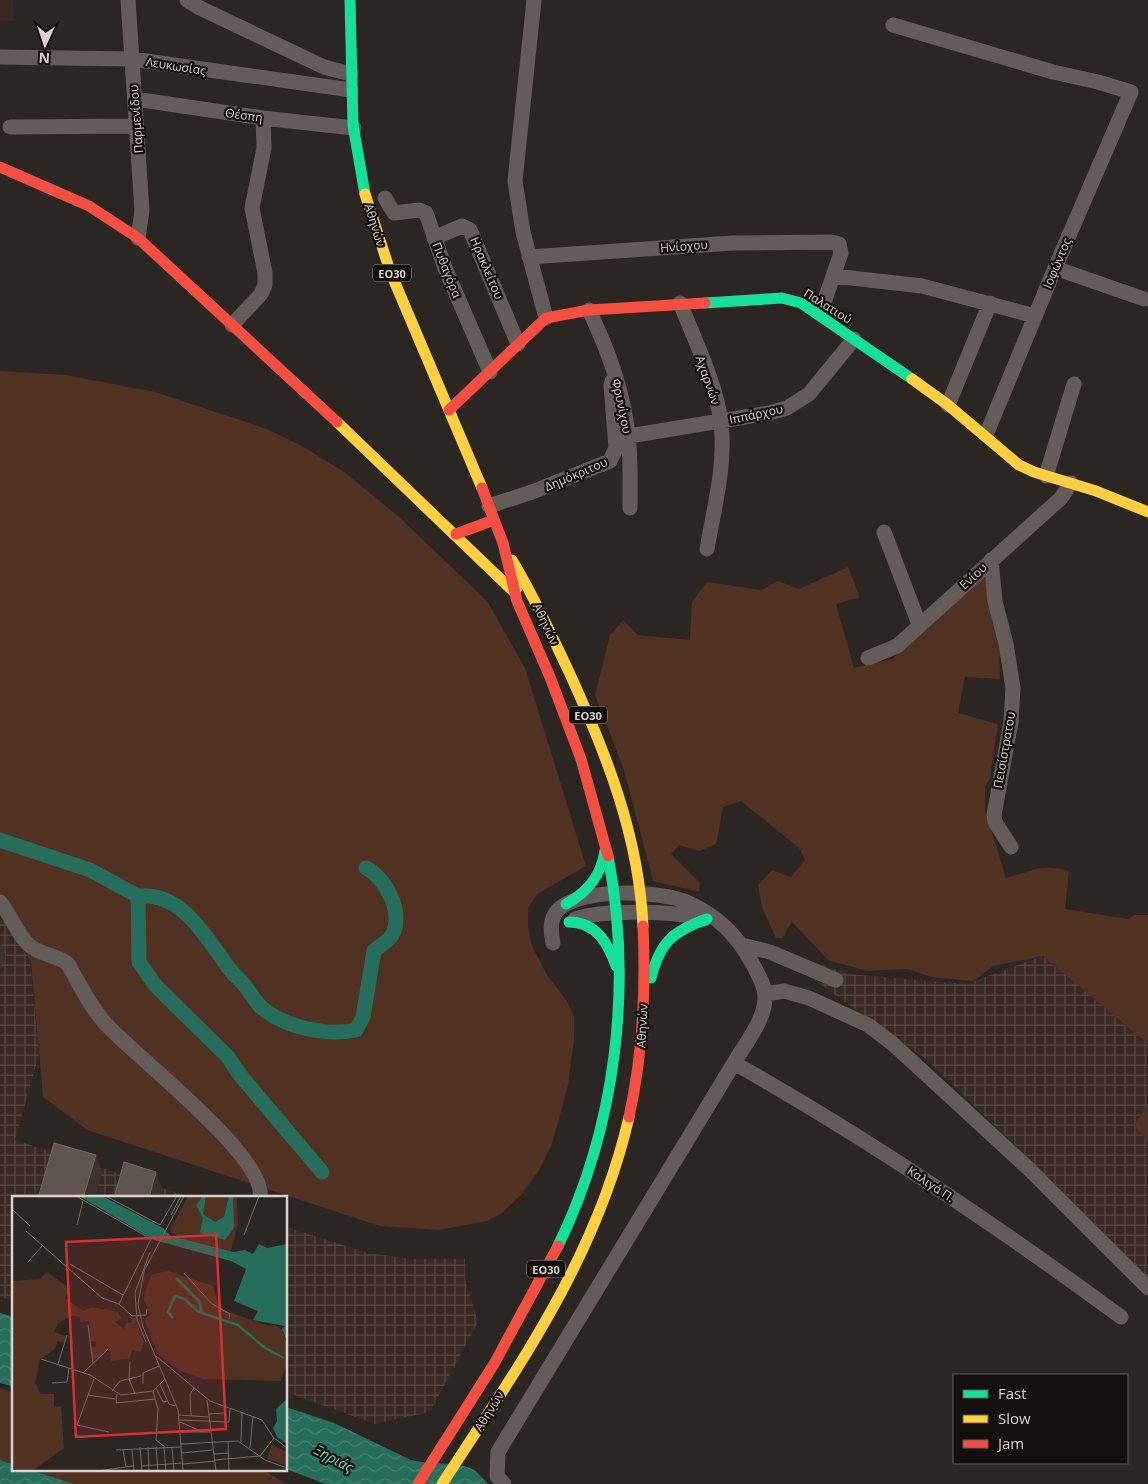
<svg xmlns="http://www.w3.org/2000/svg" width="1148" height="1484" viewBox="0 0 1148 1484" font-family="'Open Sans',sans-serif">
<style>
.built{fill:#3a2922}
.industrial{fill:url(#industrial-grid)}
.green{fill:#503122}
.water{fill:url(#water-waves)}
.lines{fill:none;stroke-linecap:round;stroke-linejoin:round}
.canal{stroke:#276d5c;stroke-width:15}
.street{stroke:#645c59;stroke-width:15}
.fast{stroke:#16e098;stroke-width:11}
.slow{stroke:#ffcf43;stroke-width:11}
.jam{stroke:#f24e42;stroke-width:11}
.shaded-wall{fill:#3c322d}
.building{fill:#60544e;stroke:#736862}
.labels{text-anchor:middle;dominant-baseline:central;stroke-width:4.5;stroke-linejoin:round;paint-order:stroke}
.shield{fill:#140f0d;stroke:#9f9894;stroke-width:1}
.shield-label{font-size:11px;font-weight:bold;fill:#dad2ce}
.street-label{font-size:12px;fill:#dad2ce;stroke:#140f0d}
.water-label{font-size:14px;font-style:italic;fill:#6fddc1;stroke:#140f0d}
.inset-river{fill:none;stroke:#276d5c;stroke-width:2.5}
.inset-road{fill:none;stroke:#726b67;stroke-width:1}
.view{fill:#d63030;fill-opacity:0.15;stroke:#d63030;stroke-width:2.5}
.inset-edge{fill:none;stroke:#dad2ce;stroke-width:2.5}
</style>
<defs>
<pattern id="industrial-grid" width="8" height="8" patternUnits="userSpaceOnUse" patternTransform="scale(1.25)"><rect width="8" height="8" fill="#3a2922"/><path d="M0 4h8M4 0v8" fill="none" stroke="#564741"/></pattern>
<pattern id="water-waves" width="16" height="10" patternUnits="userSpaceOnUse" patternTransform="scale(1.25)"><rect width="16" height="10" fill="#276d5c"/><path d="M0 5q4-4 8 0t8 0" fill="none" stroke="#468172"/></pattern>
</defs>
<rect width="100%" height="100%" fill="#2c2623"/>
<path class="built" d="M0 0H13L14 21H0Z"/>
<path class="industrial" d="M0 910 30 961 39 1054 15 1140 194 1198H14V1301L0 1297Z
M1043 956 1148 1044V1104L1134 1125 1148 1142V1278L1060 1189 927 1060 814 980 823 965 847 974 966 984Z
M286 1227 368 1253 411 1259H465V1279L478 1322 430 1412 375 1424 286 1392Z"/>
<path class="green" d="M0 371 65 375 155 392 267 429 302 446 344 472 399 517 487 601 525 668 586 866 537 894 528 908V927L532 946 547 975 567 1001 574 1016V1039L568 1085 552 1144 539 1170 522 1194 502 1213 487 1221 439 1230 380 1226 87 1130 43 1097 31 962 3 915 0 914Z
M848 567 860 597 836 604 854 668 893 659 928 622 984 574 999 648 1000 679 965 677 958 713 998 724 990 778 985 787V810L1006 878C1034 871 1038 863 1069 871L1065 909 1128 919 1134 915H1148V1044L1043 956 993 966 974 981 932 977 907 969 867 971 828 960 792 922 782 938H776L763 910 758 885 772 870 791 877 805 860 799 848 741 801 723 807 716 844 699 851 679 845 671 854 700 883 699 892 653 881 624 770 595 695 610 635 623 620 638 635 690 640 692 602 707 582 761 590 778 581 799 589Z
M1148 1104V1142L1134 1125Z
M0 1388 14 1392V1470H263L287 1484H0Z"/>
<path class="water" d="M0 1313 14 1317V1387L0 1383Z
M286 1407 334 1423 411 1460C429 1465 460 1461 474 1470 479 1473 484 1480 488 1484H326L286 1469Z
M0 1460 14 1465V1470H30L74 1484H0Z"/>
<g class="lines">
<path class="canal" d="M0 840 90 870 138 896 139 962 155 985 228 1057 240 1075 322 1172
M138 896C181 892 204 934 226 964 231 973 240 979 246 987 251 994 256 1003 262 1008 286 1028 327 1036 356 1030L363 1017 374 951C379 946 389 941 392 935 404 913 386 878 366 868"/>
<path class="street" d="M128 0 142 211 138 238
M187 0 200 8 324 67 351 74
M534 0 515 181 523 232 546 318
M893 25 1053 72 1098 82 1131 92 1055 268 986 435
M0 57 132 59 351 90
M135 99 263 118 354 128
M10 127 137 126
M385 198 394 213 419 210 426 213 445 268 490 372
M434 238 462 226 470 230 518 344
M529 257 733 243 831 242 839 244 841 253 820 314
M1055 268 1144 299
M834 276 922 286 1035 316
M680 303C694 338 717 386 721 423 726 465 714 508 707 549
M589 310C608 350 623 390 628 435 631 459 630 484 630 508
M232 325 261 294 265 285V273L252 208 264 148 263 118
M948 405 990 303
M629 436 769 413 787 408 809 394 854 339
M1046 476 1074 384
M489 506 532 492 610 461 616 448 611 386 612 381 616 377
M884 532 919 624
M991 560 995 601 1006 644 1013 688 1011 722 994 815 995 822 1011 847
M868 658 897 646 1061 498 1071 483
M0 902C11 915 17 934 29 945 40 955 57 955 68 964 79 984 90 1006 105 1023 133 1055 268 1157 260 1198
M575 919C605 909 674 911 705 919
M742 945 770 952 836 980
M766 994 784 991 809 998 868 1025 893 1044 1028 1168 1148 1288
M734 1063C869 1139 996 1225 1121 1317
M504 1484 497 1476 498 1452 734 1063C745 1044 766 1019 765 996 765 984 756 971 751 961 736 934 717 916 689 903 661 890 579 887 557 911 549 920 551 933 553 943"/>
<path class="fast" d="M350 0 353 125 365 194
M705 303 782 298 801 303 912 379
M566 904C588 892 601 876 605 851
M569 922C596 922 608 943 616 966
M651 978C660 942 673 931 707 919
M558 1246C616 1127 633 986 608 856"/>
<path class="slow" d="M365 194 390 271 482 488
M912 379 948 405 1019 465 1034 472 1096 491 1148 512
M337 422 513 591 517 588
M512 560C534 596 551 634 569 672 606 753 639 836 643 926
M442 1484C519 1366 597 1257 629 1117"/>
<path class="jam" d="M0 167 89 206 138 238 337 422
M449 410 546 318 589 310 705 303
M482 488 503 543 517 601 550 677 581 759 608 856
M456 534 494 520
M629 1117C643 1054 646 991 643 926
M418 1484 494 1364 558 1246"/>
</g>
<path class="shaded-wall" d="M0 941 6 957 0 969Z
M96 1155 102 1173 95 1198H83Z
M156 1172 163 1190 161 1198H149Z"/>
<path class="building" d="M54 1143 96 1155 83 1198H38Z
M124 1162 156 1172 149 1198H114Z"/>
<g class="labels">
<g class="shield">
<rect x="373" y="264.5" width="38" height="17" rx="4"/>
<rect x="569" y="706.5" width="38" height="17" rx="4"/>
<rect x="527" y="1260.5" width="38" height="17" rx="4"/>
</g>
<g class="shield-label">
<text x="392" y="273">ΕΟ30</text>
<text x="588" y="715">ΕΟ30</text>
<text x="546" y="1269">ΕΟ30</text>
</g>
<g class="street-label">
<text transform="translate(176 66) rotate(9)">Λευκωσίας</text>
<text transform="translate(244 115) rotate(8)">Θέσπη</text>
<text transform="translate(136 119) rotate(-94)">Παρμενίδου</text>
<text transform="translate(375 225) rotate(73)">Αθηνών</text>
<text transform="translate(684 246) rotate(-4)">Ηνίοχου</text>
<text transform="translate(1057 263) rotate(-67)">Ιοφώντος</text>
<text transform="translate(487 268) rotate(67)">Ηρακλείτου</text>
<text transform="translate(447 270) rotate(68)">Πυθαγόρα</text>
<text transform="translate(828 306) rotate(32)">Παλατιού</text>
<text transform="translate(708 380) rotate(71)">Αχαρνών</text>
<text transform="translate(622 406) rotate(78)">Φρυνίχου</text>
<text transform="translate(756 414) rotate(-12)">Ιππάρχου</text>
<text transform="translate(576 474) rotate(-23)">Δημόκριτου</text>
<text transform="translate(973 576) rotate(-42)">Ενίου</text>
<text transform="translate(546 624) rotate(65)">Αθηνών</text>
<text transform="translate(1004 750) rotate(-80)">Πεισίστρατου</text>
<text transform="translate(642 1026) rotate(-87)">Αθηνών</text>
<text transform="translate(931 1184) rotate(34)">Καλιγά Π.</text>
<text transform="translate(489 1411) rotate(-58)">Αθηνών</text>
</g>
<g class="water-label">
<text transform="translate(334 1458) rotate(28)">Ξηριάς</text>
</g>
</g>
<g transform="translate(12 1196)">
<rect width="275" height="275" fill="#2c2623"/>
<path d="M176 0H225L226 28 219 55 171 43 158 35ZM156 75 201 90 208 113 257 130 263 129 270 134 275 148V167L269 185 191 183 166 174 146 158 132 124 139 118 132 104 133 95 140 78ZM35 76 56 91 58 93 53 102 71 115 80 111 106 116 109 122 103 126 112 133 115 127 120 126 117 121 123 122 132 146 129 156 120 154 118 162 99 165 98 152 81 165 79 151H83L84 146 79 145 77 125 68 126V121L60 120 46 127 42 136 54 140 52 147 46 145 43 153 28 163 23 187 29 198H42V210L49 211 52 252 20 275H0V85L28 83ZM260 249 275 256 274 270 255 262Z" fill="#503122"/>
<path d="M67 0H90L151 32 159 40 222 56 233 54 241 58 247 48 255 52 275 48V145L270 133 273 130 241 124 246 115 222 105 234 73 219 65 142 44ZM191 0H194L191 18 203 26 212 21 217 0H221L222 32 213 44 188 37 191 22 184 9ZM275 203V248L265 241 261 232 265 225 264 213Z" fill="#276d5c"/>
<path class="inset-river" d="M164 82 187 105 190 117 226 129 253 152 272 162M161 122 156 116 163 100 173 103 185 115 190 117"/>
<path class="inset-road" d="M64 0 139 43 107 108M94 0 148 29 165 0M0 13 18 30M159 19 169 0M65 29 71 5M14 35 90 102 107 108M232 39 247 0M16 66 31 49M58 68 111 99M172 77 199 107 218 118 217 123M107 108 120 120 134 119 135 113M76 129 81 167M134 146 125 123 123 97 138 56M144 160 198 205 250 224 261 241 275 252M29 163 78 179 109 199 141 195 153 183M118 166 117 183 123 198M46 168 55 139M71 177 96 153M82 183 65 229 97 236M40 187 55 186 57 172M131 188V177L147 170M148 188 157 208 163 210M144 192 151 206 156 205M100 195 108 185 129 180M141 195 146 213 144 244 153 251M105 198 104 207 143 203M76 199 103 203M195 204 204 275M196 218 212 217M167 219 196 221M179 220 178 198 182 192M168 224 217 226 218 213M168 226 191 236M169 236H198M216 245 217 275M229 246 230 216M169 248 226 245 253 264 275 272M128 251 130 275M136 251 137 275M144 251 146 275M152 251 154 275M160 251 162 275M238 252 241 220M120 253 122 275M104 254 169 251M111 254 114 271M170 257 200 254M201 258 217 257M202 264 248 260 262 242M171 268 203 265M129 270 171 267M85 275 121 270M171 275 166 214 131 131 126 108 132 75 172 0"/>
<path class="view" d="M204 39 214 233 64 241 54 46Z"/>
<rect width="275" height="275" class="inset-edge"/>
</g>
<rect x="953" y="1374" width="175" height="90" fill="#140f0d" stroke="#635d5a"/>
<rect x="963" y="1390" width="25" height="8" fill="#16e098" stroke="#635d5a"/>
<text x="998" y="1399" font-size="15" fill="#dad2ce">Fast</text>
<rect x="963" y="1415" width="25" height="8" fill="#ffcf43" stroke="#635d5a"/>
<text x="998" y="1424" font-size="15" fill="#dad2ce">Slow</text>
<rect x="963" y="1440" width="25" height="8" fill="#f24e42" stroke="#635d5a"/>
<text x="998" y="1449" font-size="15" fill="#dad2ce">Jam</text>
<g transform="translate(45 45) rotate(183)" stroke="#140f0d" stroke-width="4" paint-order="stroke">
<path d="M0-4L9 19L0 12L-9 19Z" fill="#dad2ce"/>
<text y="-8" font-size="14" font-weight="bold" text-anchor="middle" fill="#dad2ce">N</text>
</g>
</svg>
